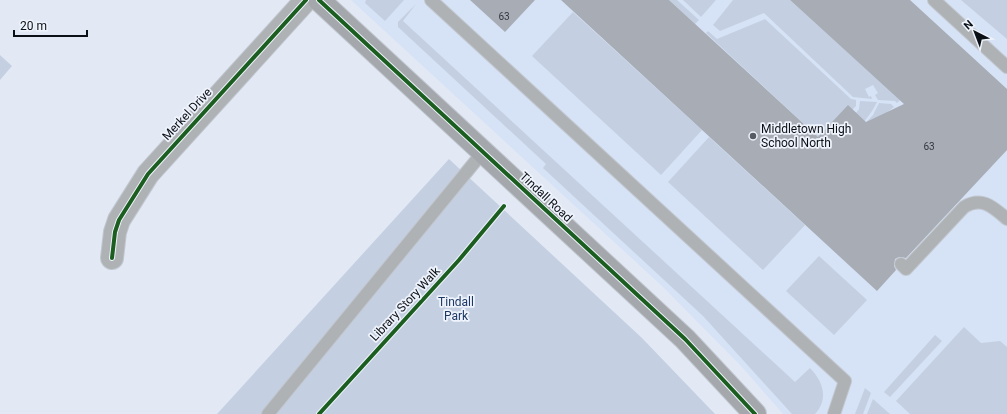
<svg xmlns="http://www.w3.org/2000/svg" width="1007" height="414" viewBox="0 0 1007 414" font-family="Roboto,sans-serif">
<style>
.built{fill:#d6e2f5}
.green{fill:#c4d0e2}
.building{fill:#a8adb5}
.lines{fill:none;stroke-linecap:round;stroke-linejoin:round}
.lane-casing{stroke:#c1c7cf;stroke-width:14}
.street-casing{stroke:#c1c7cf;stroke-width:24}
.secondary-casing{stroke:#c1c7cf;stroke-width:24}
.lane{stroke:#afb2b5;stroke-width:12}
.street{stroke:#afb2b5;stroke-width:22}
.secondary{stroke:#a4a7ac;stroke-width:22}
.cycleway-casing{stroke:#eff4fc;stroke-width:6}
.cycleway{stroke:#1b5e20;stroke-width:4}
.poi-dot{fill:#565b64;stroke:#eff4fc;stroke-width:1.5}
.labels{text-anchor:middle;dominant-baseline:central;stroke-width:3.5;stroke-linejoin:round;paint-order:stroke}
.number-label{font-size:10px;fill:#32363e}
.street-label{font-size:12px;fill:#0b0f16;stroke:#eff4fc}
.poi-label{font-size:12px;fill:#0b0f16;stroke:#eff4fc;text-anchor:start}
.park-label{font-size:12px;fill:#1c3864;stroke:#eff4fc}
</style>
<rect width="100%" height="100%" fill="#e2e9f4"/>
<path class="built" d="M351 0H1007V414H783L742 367 662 286Z"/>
<path class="green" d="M366 0H404L385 21 365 3Z
M669 0H677L699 20 695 24Z
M683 0H716L701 17Z
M733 0H790L900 100 897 103 895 101 878 100 875 95 878 93 873 85 865 89 869 97 871 96 872 99 853 97 764 13 720 31 713 25Z
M961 0H1007V39Z
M416 4 403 21 795 382 810 368C823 381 829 399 815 414H792L703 316 543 168 546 164 398 27V22Z
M573 12 702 130 661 175 532 56Z
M765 19 851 99 856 100V106L852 110 856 113 859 109 860 101 877 102C868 121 850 138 832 150L706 33 708 31 717 39Z
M0 55 12 66 0 80Z
M879 103 891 104 894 107 846 144 873 115Z
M709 137 805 225 763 270 668 182Z
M449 159 642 338 715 414H217Z
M819 256 867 300 834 335 786 291Z
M964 327 981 343 1000 341 1007 347V414H910L896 401Z
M935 335 942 341 890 397 884 392Z
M865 388 871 393 863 414H855Z
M873 399 890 414H867Z"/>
<path class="building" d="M470 0H535L505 32Z
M561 0H669L818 137 848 105 866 122 904 104 790 0H910L1007 89V150L906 258 899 257 895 259 894 266 896 270 877 291Z"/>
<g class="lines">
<g class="lane-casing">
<path id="lane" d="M431 0 845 381 834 414
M934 0 1007 67
M901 264 906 269 964 207C982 196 993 207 1007 219
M268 414 483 152"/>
</g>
<g class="street-casing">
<path id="street" d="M112 258 115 232 119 220 148 174 306 0"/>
</g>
<g class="secondary-casing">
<path id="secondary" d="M319 0 685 339 755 414"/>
</g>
<use href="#lane" class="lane"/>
<use href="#street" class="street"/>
<use href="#secondary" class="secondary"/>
<g class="cycleway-casing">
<path id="cycleway" d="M319 0 685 339 755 414
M112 258 115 232 119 220 148 174 306 0
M319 414 459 260 504 206"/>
</g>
<use href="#cycleway" class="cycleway"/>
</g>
<circle class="poi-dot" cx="753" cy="136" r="4"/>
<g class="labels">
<g class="number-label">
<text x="504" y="16">63</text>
<text x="929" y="146">63</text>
</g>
<g class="street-label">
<text transform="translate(187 114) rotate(-47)">Merkel Drive</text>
<text transform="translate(546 197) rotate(43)">Tindall Road</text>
<text transform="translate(405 304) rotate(-47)">Library Story Walk</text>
</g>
<g class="poi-label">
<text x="761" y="129">Middletown High<tspan x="761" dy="14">School North</tspan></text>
</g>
<g class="park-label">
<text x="456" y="302">Tindall<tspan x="456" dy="14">Park</tspan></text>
</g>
</g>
<g transform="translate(975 32) rotate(318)" stroke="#eff4fc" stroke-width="3" paint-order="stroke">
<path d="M0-3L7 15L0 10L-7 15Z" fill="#0b0f16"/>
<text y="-6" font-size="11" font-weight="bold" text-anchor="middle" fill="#0b0f16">N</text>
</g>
<path d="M14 30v6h73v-6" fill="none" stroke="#0b0f16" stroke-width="2"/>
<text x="20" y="30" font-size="12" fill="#0b0f16" stroke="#eff4fc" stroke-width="3" paint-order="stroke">20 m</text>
</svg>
